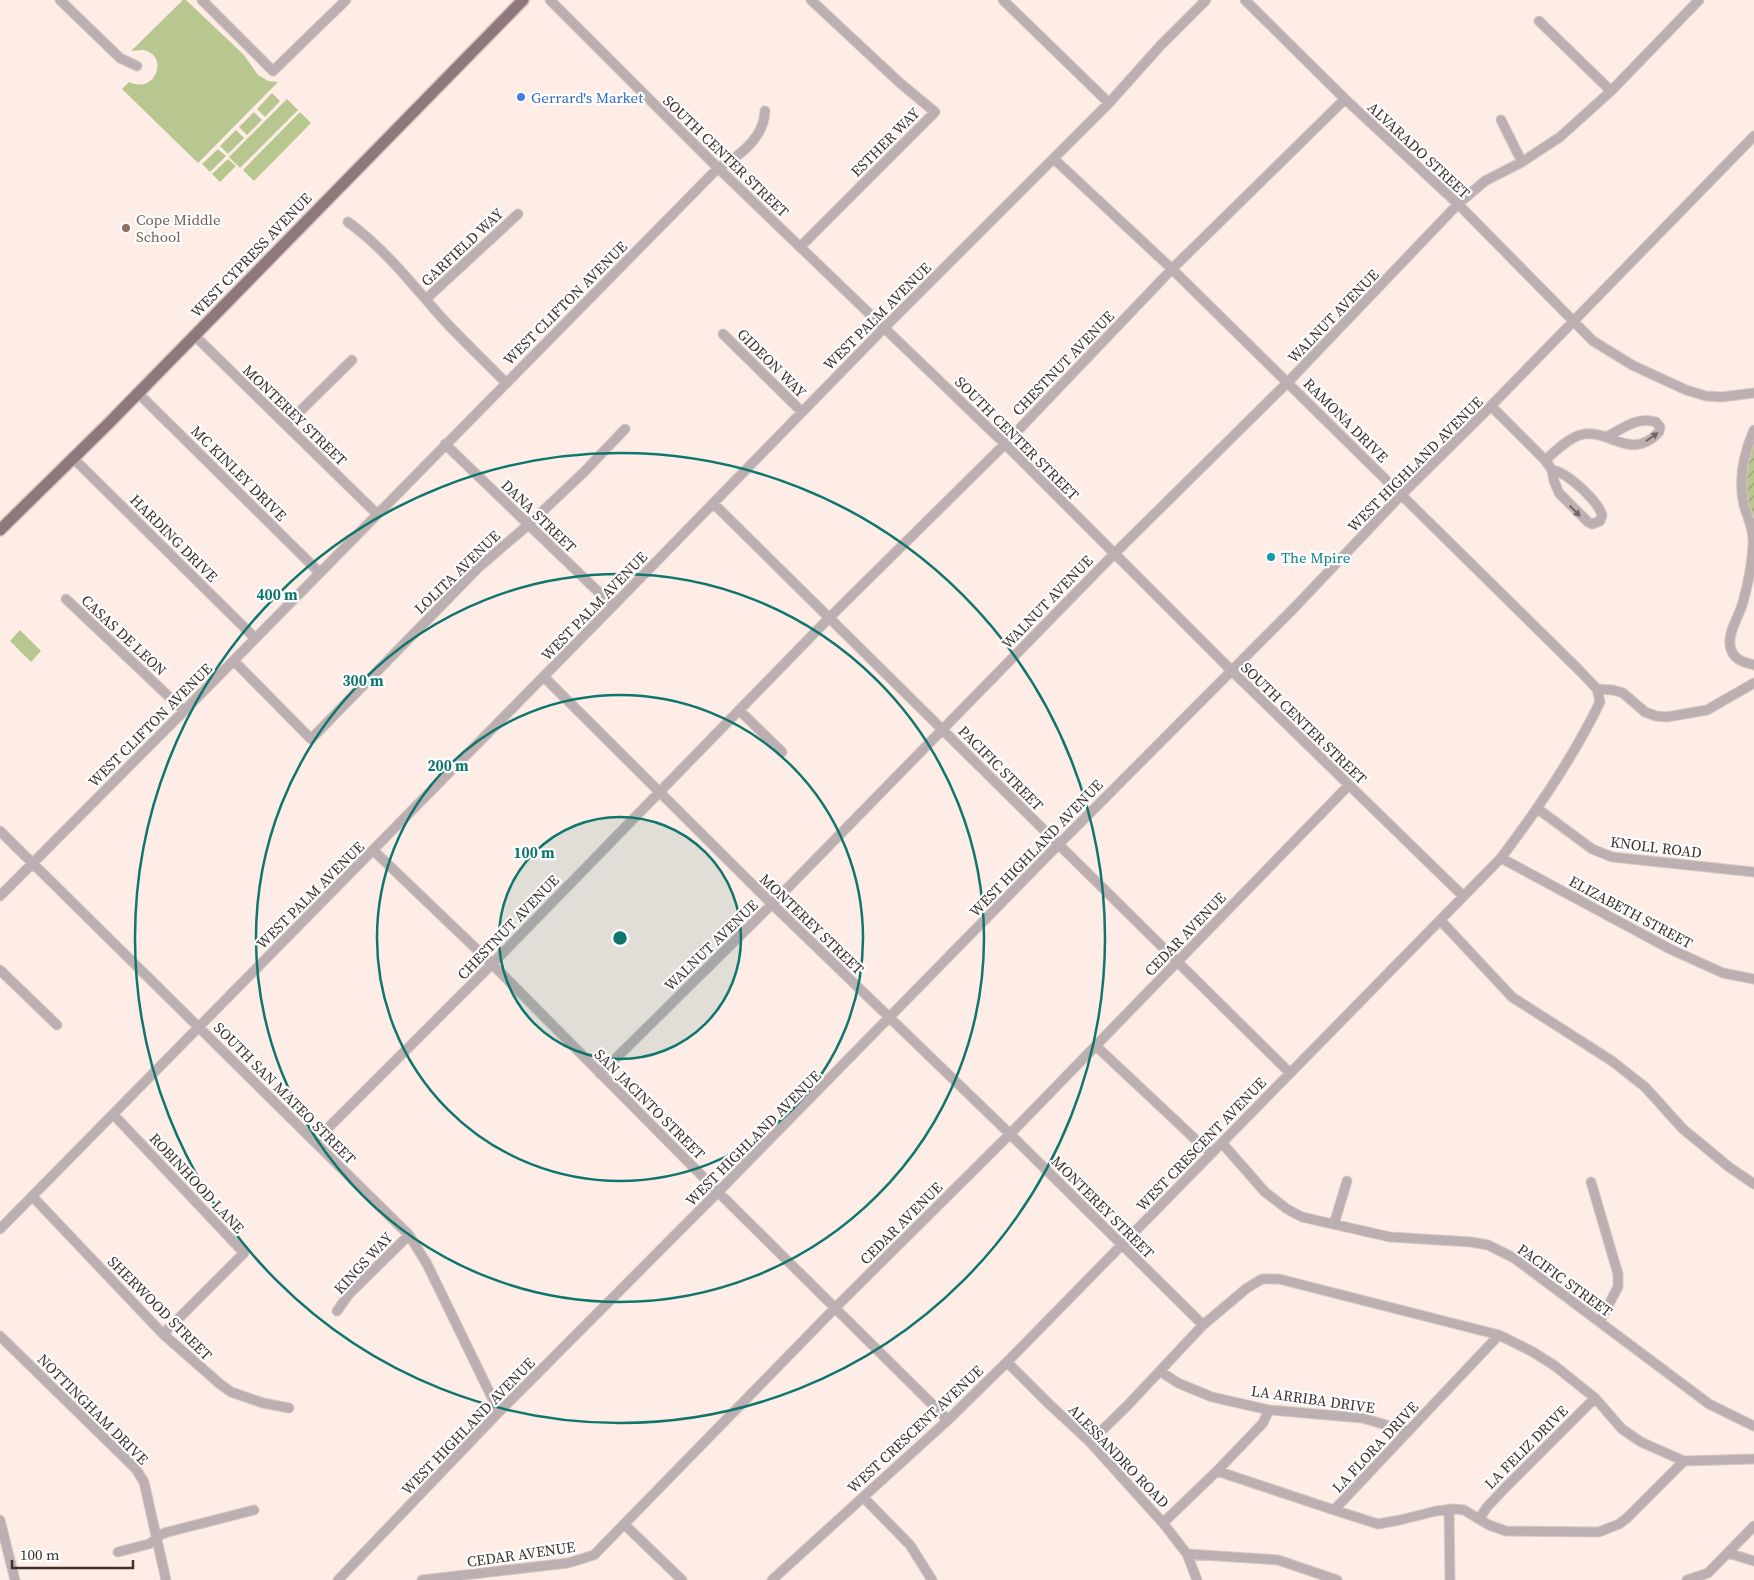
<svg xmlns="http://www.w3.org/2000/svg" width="1754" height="1580" viewBox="0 0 1754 1580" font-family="'Source Serif 4',serif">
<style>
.garden{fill:url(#garden-furrows)}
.pitch{fill:#b8c690}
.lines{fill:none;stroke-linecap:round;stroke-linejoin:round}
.minor-casing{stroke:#d7c8c1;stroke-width:11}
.major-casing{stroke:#d7c8c1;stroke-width:14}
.minor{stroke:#bcafb1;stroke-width:9}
.major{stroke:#8e787c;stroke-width:11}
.oneway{fill:#706563}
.ring{fill:none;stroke:#0f766e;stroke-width:2.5}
.shop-dot{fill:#3f7fe0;stroke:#fff;stroke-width:2}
.education-dot{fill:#8d6e63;stroke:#fff;stroke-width:2}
.culture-dot{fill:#0f9aa8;stroke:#fff;stroke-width:2}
.labels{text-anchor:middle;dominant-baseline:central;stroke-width:4.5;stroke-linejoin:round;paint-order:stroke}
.shop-label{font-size:15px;fill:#366cbe;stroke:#fff;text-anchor:start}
.street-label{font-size:15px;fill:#3e332f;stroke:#fff}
.education-label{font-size:15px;fill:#785e54;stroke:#fff;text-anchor:start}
.culture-label{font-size:15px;fill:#0d838f;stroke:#fff;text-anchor:start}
.centre{fill:#0f766e;stroke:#fff;stroke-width:2.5}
.ring-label{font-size:15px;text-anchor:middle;font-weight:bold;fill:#0f766e;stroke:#fff;stroke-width:4.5;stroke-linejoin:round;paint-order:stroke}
</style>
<defs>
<pattern id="garden-furrows" width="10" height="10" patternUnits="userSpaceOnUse" patternTransform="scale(1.25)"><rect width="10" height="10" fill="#b8c690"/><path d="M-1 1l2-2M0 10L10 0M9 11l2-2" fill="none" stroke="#97a176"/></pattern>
</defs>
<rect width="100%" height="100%" fill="#fdede6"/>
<path class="garden" d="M1754 437V517C1740 491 1747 465 1754 437Z"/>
<path class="pitch" d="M183 0H186L244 55 258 75 268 81 278 82 198 163 122 89 129 82C155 94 168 59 147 51 143 49 136 51 131 51Z
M272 93 280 101 265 117 257 109Z
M287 99 298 110 240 168 229 157Z
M254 112 262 120 247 135 239 127Z
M300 112 311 123 254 181 243 170Z
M236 130 244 138 228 154 220 146Z
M218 149 226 156 210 172 202 164Z
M228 159 236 166 220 182 212 174Z
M20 630 41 651 31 662 10 641Z"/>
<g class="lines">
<g class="minor-casing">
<path id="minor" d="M60 0 120 58 137 66
M202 0 273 71 346 0
M550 0 718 168 1005 444 1231 670 1463 896
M1003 0 1109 103
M1245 0 1345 99 1458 204 1593 341 1632 365 1686 390 1706 396 1722 397 1754 393
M1539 21 1611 91
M1501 120 1522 162
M348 222C385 249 412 284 442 318 462 340 485 361 506 383
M800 247 935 112 900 83 811 0
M426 299 518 214
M723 334 802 412
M194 335 377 514
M138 393 320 573
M1491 406 1545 460 1552 470 1554 481 1559 493 1588 522 1592 524 1600 521 1602 515C1598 501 1567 472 1552 470
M286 425 352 360
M1754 430C1744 453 1738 480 1744 505 1748 519 1754 530 1753 545 1752 564 1748 584 1743 602 1740 615 1728 631 1730 645 1732 659 1742 662 1754 665
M445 444 613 606
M73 458 255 638
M1545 460C1556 451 1567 439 1580 435 1610 427 1630 463 1659 432L1660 427 1656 422C1638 416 1624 428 1608 436
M714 504 1290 1073
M66 599 184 711
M234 661 311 739 479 567 528 525 584 472 625 429
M544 677 772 904 1010 1134 1203 1325 1247 1288 1262 1279H1279L1499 1335 1533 1352 1555 1366 1595 1398 1622 1429 1641 1442 1684 1461 1754 1459
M1597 689 1613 690 1623 693 1645 712 1656 716 1667 717 1707 710 1754 683
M739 710 782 752
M1538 809 1592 849 1612 857 1754 872
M0 831 409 1235 427 1264 499 1412
M373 850 492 964 718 1192 948 1420
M1501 858 1670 949 1723 973 1754 979
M0 896 184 711 718 168C740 156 764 137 765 111
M1441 921 1512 997 1612 1061 1645 1087 1683 1129 1729 1167 1754 1184
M0 970 57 1025
M1096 1046 1211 1154
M600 1074 772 904 1114 554 1288 382 1458 204 1485 181 1522 162 1560 137 1611 91 1699 0
M113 1114 244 1253 163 1334
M315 1141 492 964 829 618 1005 444 1172 269 1345 99
M1222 1143 1265 1192 1287 1209 1302 1217 1390 1237 1471 1242 1488 1245 1514 1258 1709 1404 1754 1426
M1591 1182 1618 1274V1287L1600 1321
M32 1196 163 1334 220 1384 231 1392 263 1403 289 1408
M1334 1224 1347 1181
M0 1229 613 606 884 328 1109 103 1161 45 1206 0
M337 1311 349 1294 409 1235
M0 1336 136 1469 144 1482 166 1580
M1007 1362 1048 1403 1090 1442 1163 1523 1187 1554 1197 1580
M1160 1371 1178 1383 1212 1397 1269 1410 1362 1418 1407 1431
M1090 1442 1127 1406 1203 1325
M1217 1471 1334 1510 1499 1335
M863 1497 910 1545 932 1580
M1449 1509 1450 1580
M1334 1510 1378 1524 1400 1520 1436 1511 1455 1509 1464 1510 1489 1525 1506 1531 1599 1532 1619 1524 1627 1518 1684 1461
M1480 1518 1487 1507 1506 1487 1595 1398
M0 1520 15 1580
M1163 1523 1217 1471 1263 1423 1269 1410
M624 1524 682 1580
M118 1552 149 1544 162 1534 168 1532 254 1510
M1728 1553 1754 1561
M1187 1554 1278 1560 1337 1580
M338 1580 499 1412 718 1192 1058 845 1296 606 1402 494 1484 413 1754 136
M422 1580 568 1563 594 1555 836 1307 1010 1134 1349 785
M772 1580 948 1420 1007 1362 1501 858C1538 809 1573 758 1600 702L1597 689 1579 670 1172 269 1054 159
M1687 1580 1708 1573 1754 1526"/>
</g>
<g class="major-casing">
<path id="major" d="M0 530 108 424 523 0"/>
</g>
<use href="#minor" class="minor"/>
<use href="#major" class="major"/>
</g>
<defs><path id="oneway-solid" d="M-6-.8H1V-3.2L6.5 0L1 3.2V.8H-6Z" transform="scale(1.25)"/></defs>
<g class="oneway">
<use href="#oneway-solid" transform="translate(1652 437) rotate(-35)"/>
<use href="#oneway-solid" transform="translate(1575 511) rotate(45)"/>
</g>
<circle cx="620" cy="938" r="121" fill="#0f766e" fill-opacity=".12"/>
<g class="ring">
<circle cx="620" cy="938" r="121"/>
<circle cx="620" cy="938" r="243"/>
<circle cx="620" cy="938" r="364"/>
<circle cx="620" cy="938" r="485"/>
</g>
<circle class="shop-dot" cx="521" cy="97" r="5"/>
<circle class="education-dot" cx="126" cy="228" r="5"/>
<circle class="culture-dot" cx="1271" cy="557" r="5"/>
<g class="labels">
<g class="shop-label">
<text x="531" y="97">Gerrard's Market</text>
</g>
<g class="street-label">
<text transform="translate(885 142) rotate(-45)">ESTHER WAY</text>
<text transform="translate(1419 150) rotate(43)">ALVARADO STREET</text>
<text transform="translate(726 156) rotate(44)">SOUTH CENTER STREET</text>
<text transform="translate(462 247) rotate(-43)">GARFIELD WAY</text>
<text transform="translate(251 255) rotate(-46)">WEST CYPRESS AVENUE</text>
<text transform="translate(565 303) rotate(-45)">WEST CLIFTON AVENUE</text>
<text transform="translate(877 316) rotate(-45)">WEST PALM AVENUE</text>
<text transform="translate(1333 316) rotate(-46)">WALNUT AVENUE</text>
<text transform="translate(772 363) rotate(45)">GIDEON WAY</text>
<text transform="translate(1063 363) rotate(-46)">CHESTNUT AVENUE</text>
<text transform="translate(295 415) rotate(44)">MONTEREY STREET</text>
<text transform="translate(1346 420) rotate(45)">RAMONA DRIVE</text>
<text transform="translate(1017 438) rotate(45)">SOUTH CENTER STREET</text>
<text transform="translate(1415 464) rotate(-45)">WEST HIGHLAND AVENUE</text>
<text transform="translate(239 473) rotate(45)">MC KINLEY DRIVE</text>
<text transform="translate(539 516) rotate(44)">DANA STREET</text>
<text transform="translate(174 538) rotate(45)">HARDING DRIVE</text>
<text transform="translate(457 572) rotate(-44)">LOLITA AVENUE</text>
<text transform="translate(1047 602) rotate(-46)">WALNUT AVENUE</text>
<text transform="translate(594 606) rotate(-46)">WEST PALM AVENUE</text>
<text transform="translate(124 635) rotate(43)">CASAS DE LEON</text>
<text transform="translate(1304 723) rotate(44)">SOUTH CENTER STREET</text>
<text transform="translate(150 725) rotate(-45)">WEST CLIFTON AVENUE</text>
<text transform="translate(1001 768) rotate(45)">PACIFIC STREET</text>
<text transform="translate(1656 847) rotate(7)">KNOLL ROAD</text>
<text transform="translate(1036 848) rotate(-46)">WEST HIGHLAND AVENUE</text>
<text transform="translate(310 895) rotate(-45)">WEST PALM AVENUE</text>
<text transform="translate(1631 912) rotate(28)">ELIZABETH STREET</text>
<text transform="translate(812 924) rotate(44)">MONTEREY STREET</text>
<text transform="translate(508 927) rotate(-46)">CHESTNUT AVENUE</text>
<text transform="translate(1185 934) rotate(-46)">CEDAR AVENUE</text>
<text transform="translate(711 945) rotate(-44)">WALNUT AVENUE</text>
<text transform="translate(285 1093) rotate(45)">SOUTH SAN MATEO STREET</text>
<text transform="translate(650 1104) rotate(45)">SAN JACINTO STREET</text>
<text transform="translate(753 1138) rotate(-45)">WEST HIGHLAND AVENUE</text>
<text transform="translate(1201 1144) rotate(-46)">WEST CRESCENT AVENUE</text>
<text transform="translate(197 1183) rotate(47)">ROBINHOOD LANE</text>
<text transform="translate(1103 1207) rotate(45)">MONTEREY STREET</text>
<text transform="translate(901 1223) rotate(-45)">CEDAR AVENUE</text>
<text transform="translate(363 1263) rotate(-47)">KINGS WAY</text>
<text transform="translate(1565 1280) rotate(36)">PACIFIC STREET</text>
<text transform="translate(160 1308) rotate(45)">SHERWOOD STREET</text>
<text transform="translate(1313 1399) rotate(8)">LA ARRIBA DRIVE</text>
<text transform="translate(93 1409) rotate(45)">NOTTINGHAM DRIVE</text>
<text transform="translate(468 1426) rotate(-46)">WEST HIGHLAND AVENUE</text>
<text transform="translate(915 1429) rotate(-43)">WEST CRESCENT AVENUE</text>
<text transform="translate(1375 1447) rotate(-47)">LA FLORA DRIVE</text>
<text transform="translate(1526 1447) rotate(-45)">LA FELIZ DRIVE</text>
<text transform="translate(1119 1456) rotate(46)">ALESSANDRO ROAD</text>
<text transform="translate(521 1554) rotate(-8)">CEDAR AVENUE</text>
</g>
<g class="education-label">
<text x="136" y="219">Cope Middle<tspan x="136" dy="17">School</tspan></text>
</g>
<g class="culture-label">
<text x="1281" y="557">The Mpire</text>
</g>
</g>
<circle cx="620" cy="938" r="8" class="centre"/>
<g class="ring-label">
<text x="277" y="600">400 m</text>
<text x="363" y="686">300 m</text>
<text x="448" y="771">200 m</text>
<text x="534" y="858">100 m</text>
</g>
<path d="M12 1560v8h121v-8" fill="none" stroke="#3e332f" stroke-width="2.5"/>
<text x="20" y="1560" font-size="15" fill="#3e332f" stroke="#ffffff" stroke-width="4" paint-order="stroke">100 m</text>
</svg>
